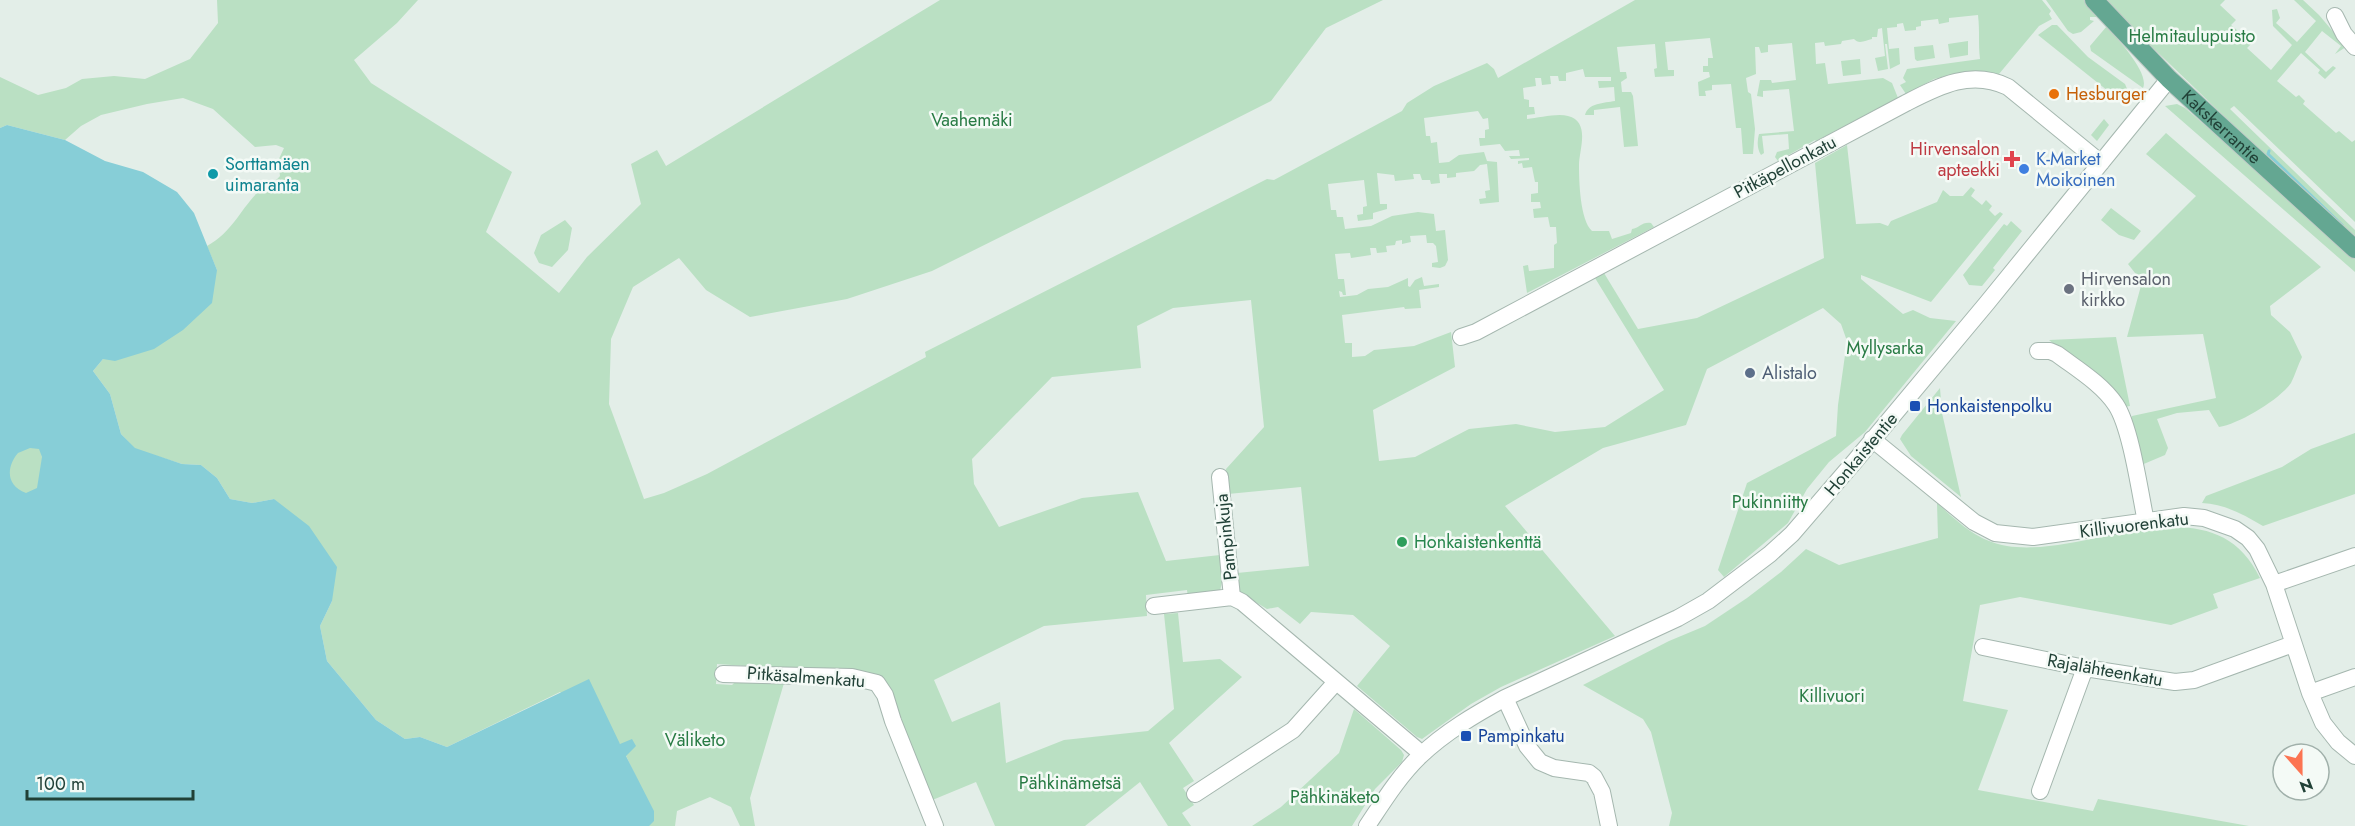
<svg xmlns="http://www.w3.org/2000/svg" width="2355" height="826" viewBox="0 0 2355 826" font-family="Jost,sans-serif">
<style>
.green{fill:#bae0c3}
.water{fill:#87ced7;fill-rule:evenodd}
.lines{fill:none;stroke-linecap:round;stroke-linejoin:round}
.stream{stroke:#87ced7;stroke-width:3}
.minor-casing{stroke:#a5b7af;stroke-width:18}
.major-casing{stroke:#c1cac7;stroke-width:20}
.minor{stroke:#fff;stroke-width:16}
.major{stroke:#64a792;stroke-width:18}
.food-dot{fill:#e8710a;stroke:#f4faf6;stroke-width:2}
.health-dot{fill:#e0444e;stroke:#f4faf6;stroke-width:2}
.shop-dot{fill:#3f7fe0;stroke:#f4faf6;stroke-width:2}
.culture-dot{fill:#0f9aa8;stroke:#f4faf6;stroke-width:2}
.worship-dot{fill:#6b7280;stroke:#f4faf6;stroke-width:2}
.service-dot{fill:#5c6f8a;stroke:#f4faf6;stroke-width:2}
.transit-dot{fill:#1a4fb4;stroke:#f4faf6;stroke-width:2}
.leisure-dot{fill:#2e9e5b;stroke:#f4faf6;stroke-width:2}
.labels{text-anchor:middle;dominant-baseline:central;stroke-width:5;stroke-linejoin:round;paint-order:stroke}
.park-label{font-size:18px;fill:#287b44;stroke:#f4faf6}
.food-label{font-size:18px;fill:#c56008;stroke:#f4faf6;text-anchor:start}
.street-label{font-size:18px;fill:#214137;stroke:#f4faf6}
.health-label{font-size:18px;fill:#be3a42;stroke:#f4faf6;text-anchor:end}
.shop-label{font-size:18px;fill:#366cbe;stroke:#f4faf6;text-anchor:start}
.culture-label{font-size:18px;fill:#0d838f;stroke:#f4faf6;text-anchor:start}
.worship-label{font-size:18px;fill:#5b616d;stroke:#f4faf6;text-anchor:start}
.service-label{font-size:18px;fill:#4e5e75;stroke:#f4faf6;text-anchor:start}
.transit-label{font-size:18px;fill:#164399;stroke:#f4faf6;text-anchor:start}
.leisure-label{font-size:18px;fill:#27864d;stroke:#f4faf6;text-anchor:start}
</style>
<rect width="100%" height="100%" fill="#e3eee8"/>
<path class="green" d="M217 0H418L397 23 354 60 371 83 512 172 486 232 559 293 587 257 641 204 631 164 657 150 666 166 940 0H1383L1326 28 1271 101 1097 189 932 271 847 299 750 317 706 290 679 258 633 287 611 339 609 404 644 499 664 493 707 474 926 357 925 352 1267 179 1274 180 1402 111 1407 103 1434 86 1487 63 1494 69 1498 78 1635 0H2042L2051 11 2049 14 2052 19 2039 26 1999 74 1957 73 1934 79 1906 94 1900 85 1906 82 1903 78 1907 69 1980 59C1978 43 1980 33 1978 15L1949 18V22L1939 24 1938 19 1921 21V26L1916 27V30L1905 31 1903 23 1897 24V27L1887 28 1889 49 1899 48 1900 64 1890 69 1887 44H1885L1888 69 1878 71 1875 58 1885 56 1882 28 1878 29 1877 37H1872V39C1866 40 1859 45 1854 39L1842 41 1841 44 1825 46 1824 42 1815 43 1816 64 1825 63 1828 84 1883 78 1892 83 1898 98 1816 141 1815 140 1778 161 1775 157 1777 152 1789 149 1788 134 1762 136 1764 153 1761 155C1757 149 1757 141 1759 134L1794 131 1789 89 1763 91V97L1757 96 1760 80H1771L1772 83 1796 80 1792 43 1768 45V52L1761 53 1759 47H1755L1756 74 1746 78 1748 92 1751 94 1755 129 1753 154H1743L1741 128H1736L1731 84 1712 85V90L1705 91 1706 96H1699L1698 82 1710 77 1709 72H1703V66H1708V58H1713L1710 38 1665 42 1668 70H1674V76L1655 77 1654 69 1657 68 1655 44 1617 47 1620 72H1626L1627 78 1621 82 1622 92H1631L1633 96 1638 146 1624 147 1620 107 1594 110V115H1585C1588 103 1604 103 1615 101L1614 87 1599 88 1598 81H1611V77H1585L1583 69 1566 73V81H1559L1558 76H1550L1551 84 1542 85 1541 78H1535L1536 86 1523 88 1524 99 1529 100V107H1534L1535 114 1527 115V119C1539 118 1557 113 1568 116 1591 122 1579 150 1579 165 1579 181 1580 220 1592 231H1609L1612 239 1631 233 1632 229C1639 228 1643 221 1651 223L1654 227 1527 293 1523 266 1528 265 1529 271 1554 268V245L1557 243 1556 227H1550L1548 217 1534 218 1533 209 1541 208 1540 202H1531V194L1538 193V182H1535L1532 167 1523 168 1522 163 1518 164V161L1529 160V158L1511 159 1509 156H1520L1519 150 1505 151 1500 144 1480 146 1479 138H1485V130L1489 129 1488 118 1483 119 1478 111 1424 118 1426 136H1430L1431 143 1437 142 1439 163 1449 162 1459 155 1484 152 1487 161 1497 162 1499 202 1480 204 1479 199 1486 198 1485 191 1490 190 1487 164 1480 165 1474 171 1456 173V177L1447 178V174H1439L1440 183 1431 184 1430 180H1422L1420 174H1413L1414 179 1395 181 1394 175 1377 173 1380 204H1387V209L1373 213V219L1358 221 1357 215 1363 214V207L1367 206 1364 180 1328 184 1331 210H1336L1337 217H1343L1345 229 1371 226 1392 216 1418 212 1434 214 1436 231 1445 230 1448 260 1445 266 1440 268 1432 267V263L1438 262 1436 246 1433 243H1427L1426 235 1410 236 1411 242 1402 244V240L1396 241 1395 245 1386 246 1387 252 1377 253 1376 248H1370L1371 255 1351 258 1350 253 1335 254 1338 279H1344L1346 295H1343L1342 292 1339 291 1340 297 1357 295 1368 289 1388 287 1408 278V286L1410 287 1415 280 1422 277 1424 286 1439 284V287L1419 290 1421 308 1405 309 1404 307 1342 315 1345 343H1352V357L1365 356 1374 350 1414 346 1451 332 1455 367 1373 410 1379 461 1415 457 1469 429 1516 424 1555 432 1605 427 1664 390 1595 278 1604 273 1638 329 1697 318 1824 258 1815 163 1847 145 1856 224 1880 223 1888 226 1891 221 1937 202 1943 190 1950 196H1963L1971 187 1975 190 1971 196 1982 205 1986 200 1992 206 1989 210 1995 216 2000 212 2003 214 1931 302 1861 275V279L1903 314 1913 310 1930 318 1956 321 1865 432 1829 462 1807 489 1788 523 1724 577 1718 570 1747 483 1836 436 1838 405 1847 341 1841 324 1823 308 1707 369 1686 425 1603 448 1505 506 1615 636 1501 687 1471 704 1422 739 1417 737 1357 686 1390 646 1353 615 1311 612 1300 624 1278 607 1267 609 1239 592 1237 573 1309 566 1301 487 1228 494 1226 469 1264 427 1251 300 1173 308 1137 326 1141 368 1052 377 972 459 974 484 999 527 1082 498 1138 492 1166 561 1220 555 1222 582 1220 591 1188 598 1187 590 1146 595 1147 616 1044 626 934 680 952 722 1000 702 1006 763 1064 740 1148 731 1174 709 1164 614 1178 613 1183 662 1220 659 1242 677 1169 743 1194 781 1183 788 1194 805 1182 813 1191 826H1168L1140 782 1085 826H995L976 782 930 801 866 672 750 668 747 666 717 664 716 684 732 685 737 680 784 683 750 798 755 826H740L731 807 710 797 677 811 675 826H637V779L621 745 560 692 447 747 420 737 405 739 376 720 327 661 320 626 332 601 274 499 252 503 230 499 217 478 201 465 182 464 135 449 121 434 110 394 93 371 103 359 217 270 207 246C235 230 240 208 262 188 268 182 273 185 280 176L278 161 284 148 276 145 255 147 213 109 183 98 147 104 101 115 81 126 65 140 7 125 0 128V77L38 95 66 88 82 79 114 76 145 79 190 59 218 23Z
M2046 0H2084L2099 17H2090V20L2094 21 2081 32 2073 34 2068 31Z
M2105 0H2225L2220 5 2236 20 2231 25 2252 43 2247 48 2271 70 2292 45 2273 26 2272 10 2277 9 2280 18 2276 23 2297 42 2316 21 2294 0H2303L2319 15 2346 47 2335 54 2341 46 2322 31 2305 52 2326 72 2333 66 2336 68 2325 79 2318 73 2320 70 2301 53 2277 81 2296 97 2299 95 2305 101 2303 104 2336 133 2339 131 2352 142 2355 140V222L2234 106 2230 109 2355 230V241C2274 166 2196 88 2116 13Z
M2052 25H2057L2088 57 2125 84 2128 91 2123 103 2038 35Z
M2107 26C2117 39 2150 73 2143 88L2091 51 2090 46Z
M1968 41V55L1950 58 1948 44Z
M1933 45 1935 58 1917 61 1915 59 1914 47Z
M1860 59 1861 74 1843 76 1841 61Z
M2177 104 2185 108 2355 255V272L2165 106Z
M2104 119 2109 125 2097 141 2091 135Z
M2166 133 2321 267 2270 306 2271 315 2290 332 2302 357C2298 365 2295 375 2291 383 2279 400 2239 424 2219 427L2209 410 2177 413 2157 419 2168 448 2165 455 2139 466 2130 422 2132 416 2216 398 2203 334 2127 337 2142 282 2128 264 2196 196 2146 154Z
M2111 208 2141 231 2134 240 2119 235 2101 220Z
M565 220 572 228 568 250 552 267 539 263 534 253 541 235Z
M2011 221 2022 231 1993 268 1995 270 1982 286 1969 285 1963 275 2004 224 2007 226Z
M2116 337 2130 406 2124 407 2107 388 2049 340Z
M1940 388 1942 413 1961 497 1911 456 1900 439 1902 435Z
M2355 433V494L2263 526C2244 515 2225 504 2202 503L2206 496 2282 467 2311 449Z
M40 434 46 506 3 484 4 438Z
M1937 503C1958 522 1977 541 2007 546 2088 559 2212 478 2260 578L2213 594 2218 608 2171 625 2020 597 1980 605 1963 701 2008 710 1978 790 2093 811 2098 799 2249 826H1669L1672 813 1651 732 1643 719 1583 685 1669 641 1705 626 1747 598 1781 572 1806 549 1839 565 1938 538Z
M1354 709 1401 750 1404 755 1402 762 1375 789 1352 826H1252L1281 807 1339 753Z"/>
<path class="water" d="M7 125 65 140 105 161 143 172 177 192 194 213 217 270 212 303 183 330 154 349 115 361 103 359 93 371 110 394 121 434 135 448 182 464 201 465 217 478 230 499 252 503 274 499 309 526 337 567 332 601 320 626 327 661 376 720 405 739 420 737 447 747 589 679 620 744 632 739 636 746 626 756 654 811V821L649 826H0V128ZM30 448 39 449 42 457 37 488 26 493C6 486 6 467 18 453Z"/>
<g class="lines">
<path class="stream" d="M2269 151 2268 154 2342 225"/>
<g class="minor-casing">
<path id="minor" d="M2335 16 2344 34 2355 47
M1461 337 1476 332 1906 103C1939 86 1971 69 2008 87L2101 163
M2038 351H2050L2057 354C2077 369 2102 384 2116 405 2131 428 2140 493 2146 522
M1872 439 1974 522 1995 533 2033 537 2184 516 2204 518 2235 529 2248 538 2257 549 2274 584 2310 693 2323 723 2338 742 2355 756
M1220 477 1232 597
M2274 584 2355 556
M1154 606 1232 597 1242 602 1422 754
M1983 647 2085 668 2175 682 2194 680 2293 644
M723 674 852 677 877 683 885 695 893 721 935 826
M2310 693 2355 677
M1505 698 1527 746 1540 762 1554 768 1589 773 1594 777 1602 792 1609 826
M2040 791 2085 668
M1195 794 1293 730 1336 682
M1367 826C1383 802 1399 776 1420 756 1445 732 1476 714 1505 698L1678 618 1708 601 1770 554 1792 534 1855 461 1987 303 2169 79"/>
</g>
<g class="major-casing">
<g id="major">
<path id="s1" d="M2094 0 2169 79 2355 249"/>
</g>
</g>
<use href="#minor" class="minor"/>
<use href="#major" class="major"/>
</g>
<circle class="food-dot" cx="2054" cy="94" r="6"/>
<path class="health-dot" d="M2009 150h6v6h6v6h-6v6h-6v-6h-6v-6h6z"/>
<circle class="shop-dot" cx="2024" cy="169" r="6"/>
<circle class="culture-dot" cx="213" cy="174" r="6"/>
<circle class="worship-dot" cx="2069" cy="289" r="6"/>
<circle class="service-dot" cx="1750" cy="373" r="6"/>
<g class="transit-dot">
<rect x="1909" y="400" width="12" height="12" rx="3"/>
<rect x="1460" y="730" width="12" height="12" rx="3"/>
</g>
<circle class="leisure-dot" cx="1402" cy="542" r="6"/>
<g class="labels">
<g class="park-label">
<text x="2192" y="36">Helmitaulupuisto</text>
<text x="972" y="120">Vaahemäki</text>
<text x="1885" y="348">Myllysarka</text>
<text x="1770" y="502">Pukinniitty</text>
<text x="1832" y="696">Killivuori</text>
<text x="695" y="740">Väliketo</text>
<text x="1070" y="783">Pähkinämetsä</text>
<text x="1335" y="797">Pähkinäketo</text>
</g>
<g class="food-label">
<text x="2066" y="94">Hesburger</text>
</g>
<g class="street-label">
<text stroke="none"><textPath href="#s1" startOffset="180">Kakskerrantie</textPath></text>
<text transform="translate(1785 167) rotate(-28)">Pitkäpellonkatu</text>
<text transform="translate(1861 454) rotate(-50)">Honkaistentie</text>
<text transform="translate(2134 525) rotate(-7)">Killivuorenkatu</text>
<text transform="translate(1226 537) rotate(-96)">Pampinkuja</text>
<text transform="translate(2105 670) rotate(10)">Rajalähteenkatu</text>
<text transform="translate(806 677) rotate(4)">Pitkäsalmenkatu</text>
</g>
<g class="health-label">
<text x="2000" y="149">Hirvensalon<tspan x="2000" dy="21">apteekki</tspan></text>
</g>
<g class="shop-label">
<text x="2036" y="159">K-Market<tspan x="2036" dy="21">Moikoinen</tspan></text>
</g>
<g class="culture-label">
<text x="225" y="164">Sorttamäen<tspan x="225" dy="21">uimaranta</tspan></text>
</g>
<g class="worship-label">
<text x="2081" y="279">Hirvensalon<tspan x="2081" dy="21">kirkko</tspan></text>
</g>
<g class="service-label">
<text x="1762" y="373">Alistalo</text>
</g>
<g class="transit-label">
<text x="1927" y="406">Honkaistenpolku</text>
<text x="1478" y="736">Pampinkatu</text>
</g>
<g class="leisure-label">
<text x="1414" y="542">Honkaistenkenttä</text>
</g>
</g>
<g transform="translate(2301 772) rotate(159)"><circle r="28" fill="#f4faf6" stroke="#a0b0aa" stroke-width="1.5"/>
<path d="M0-4.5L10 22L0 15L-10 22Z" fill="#fc7452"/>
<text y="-9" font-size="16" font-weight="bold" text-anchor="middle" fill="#214137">N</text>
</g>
<path d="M27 790v9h166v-9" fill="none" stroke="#214137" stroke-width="3"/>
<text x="36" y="790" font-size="18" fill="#214137" stroke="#f4faf6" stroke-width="4.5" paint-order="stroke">100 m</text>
</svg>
